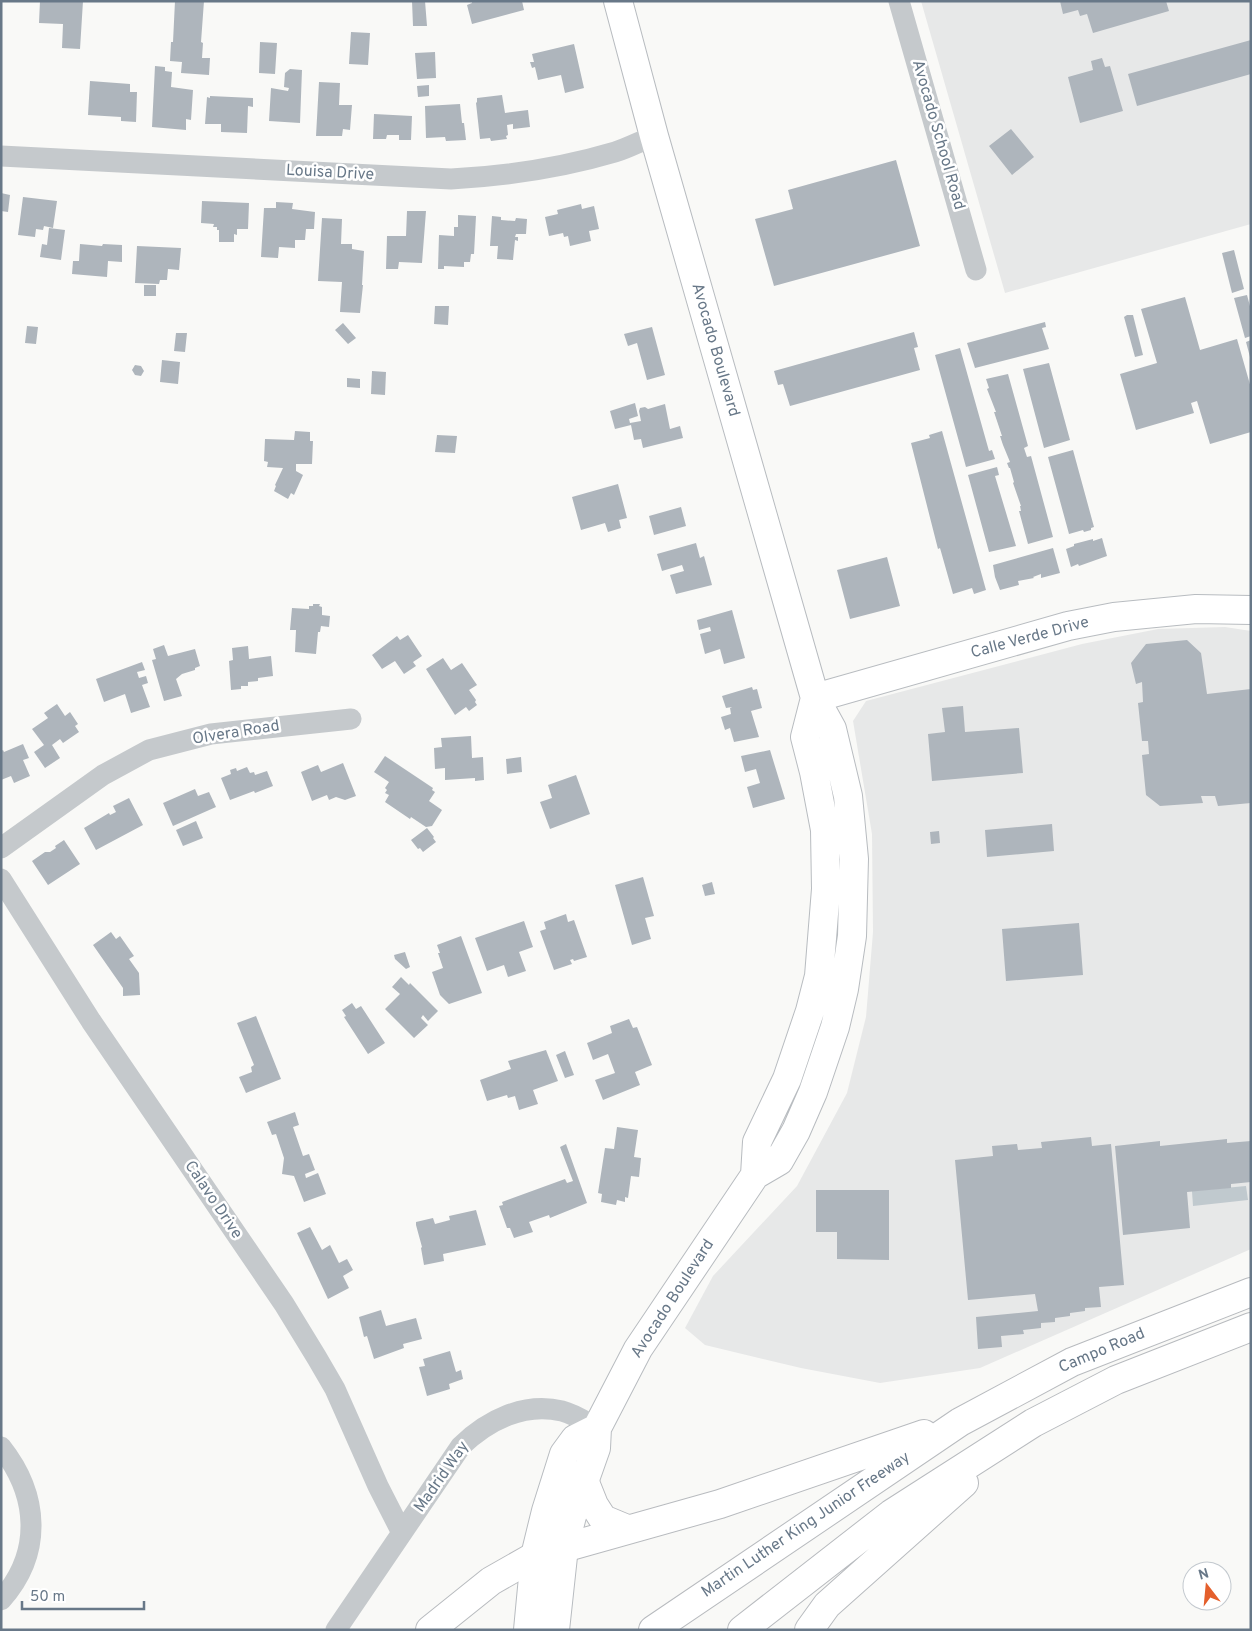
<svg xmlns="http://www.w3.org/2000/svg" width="1252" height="1631" viewBox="0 0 1252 1631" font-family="Overpass,sans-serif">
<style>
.built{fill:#e7e8e8}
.water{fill:#c0c9ce}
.building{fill:#aeb5bc}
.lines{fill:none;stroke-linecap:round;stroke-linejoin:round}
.major-casing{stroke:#b8bcc0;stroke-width:30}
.highway-casing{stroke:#b8bbbf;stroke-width:30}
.minor{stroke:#c5c9cc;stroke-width:21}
.major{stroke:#fff;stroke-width:28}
.highway{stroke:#fff;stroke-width:28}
.labels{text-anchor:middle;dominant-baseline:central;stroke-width:5;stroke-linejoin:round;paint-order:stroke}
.street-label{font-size:16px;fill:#687888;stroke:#fff}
</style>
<rect width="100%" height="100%" fill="#f9f9f7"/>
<path class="built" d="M921 1H1251V224L1005 293Z
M1225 627 1251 631V1249L980 1368 880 1383 801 1368 705 1345 685 1328 713 1276 797 1186 847 1093 866 1017 873 932 872 834 853 721 866 701 1082 644 1158 629Z"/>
<path class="water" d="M1246 1186 1248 1200 1193 1206 1192 1191Z"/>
<path class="building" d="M40 1H83L80 49 62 48 63 24 39 23Z
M175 1H204L201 42 203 43 202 58H210L209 75 181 73 182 62 170 61 171 42H173Z
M412 1H425L427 26H413Z
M472 1H522L524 10 472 24 467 5 472 3Z
M1060 1H1166L1169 11 1093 33 1087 14 1080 16 1078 10 1063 14Z
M351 32 370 33 368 65 349 64Z
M1251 40V74L1137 106 1128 74Z
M260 42 277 43 275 74 259 73Z
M574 44 584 88 565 93 561 75 538 80 535 67 532 68 530 62H534L532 54Z
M435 52 436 78 417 79 415 53Z
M1102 58 1105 67 1110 66 1123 111 1080 123 1068 77 1093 70 1091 61Z
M155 66 165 67V71L172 72 171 87 193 90 191 120 186 119V130L152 127Z
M290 69 302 70 300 123 269 121 271 88 288 91 289 88 284 87 285 73Z
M90 81 130 84V92H137L136 122 121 121V117L88 115Z
M319 82 340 83 339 105H352L350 130 343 129 342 136H316Z
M429 85V96L418 97 417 86Z
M502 95 505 113 528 110 530 127 513 129V124L507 125 508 135 506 136 507 139 491 141 490 138 480 139 476 103 477 102V98Z
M210 96 253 98V107L248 106 247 133 221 132V124H205L207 97 210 98Z
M460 104 462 123H464L466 140 446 141 445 137 426 138 425 106Z
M374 114 412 116 411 140H399V135H387L386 139H373Z
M1011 129 1034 157 1012 175 989 146Z
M896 160 920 246 774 286 755 219 793 209 788 190Z
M1 193 10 195 8 212 1 211Z
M23 197 57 201 53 228 44 226 43 230 36 229 35 237 18 235Z
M202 201 249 203 248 229H237V235L234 234V242H219V230H217V227H213L214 224 201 223Z
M276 202 293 203 292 209 315 212 314 229H306L305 240H295V248L279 247 278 258 261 257 264 208H276Z
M581 204 582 209 594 206 599 229 589 231 591 241 570 246 568 236 564 237 563 233 549 236 545 217 558 214 557 210Z
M407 211H426L422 263 399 262 398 269H386L387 236H406Z
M458 215 476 216 474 254H471L470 262H464V267L444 266V269H438L439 235 454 236V227H458Z
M492 216 501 217V220L515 221 516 218 527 219 526 234H516L515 237H518V241L515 240 513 260 497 259 498 246H490Z
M322 218 342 219 341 244H352V249L364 251 362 285H363L360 313 340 312 342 282 318 281Z
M49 228 65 230 61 260 40 257 42 244 47 245Z
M80 244 102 246 103 244 122 245V262L108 261 107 277 72 274 73 261H79Z
M137 246 181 248 179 270 168 269 167 280H160L159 284 135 283Z
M1234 250 1244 289 1232 293 1222 253Z
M144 285H156V296H144Z
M1247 295 1251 310V336L1245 338 1234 298Z
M1185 297 1200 350 1237 339 1251 388V432L1210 444 1197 401 1191 403 1194 413 1136 430 1120 374 1157 363 1141 309Z
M435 306H449L448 325 434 324Z
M1127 315H1133L1143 355 1135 357 1124 317Z
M1045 322 1046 327 1042 328 1049 349 975 368 967 343Z
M343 323 356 338 348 344 335 330Z
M27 326 38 327 36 344 25 343Z
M652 327 665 375 647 380 637 343 628 346 624 334Z
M914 332 918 347 914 348 920 370 790 406 783 384 778 385 774 371Z
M176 333H187L185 352 174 351Z
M1251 340V357H1250L1246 342Z
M960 348 989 451 992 450 995 459 966 467 935 355Z
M162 360 180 362 178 384 160 382Z
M1049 363 1070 440 1044 448 1023 369Z
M135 365 141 366 144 371 141 376 135 375 132 370Z
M372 371 386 372 385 395 371 394Z
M1008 374 1028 446 1024 448 1027 457 1031 456 1053 537 1028 544 1019 511H1021L1020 506H1021L1013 483 1014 482 1010 468H1009L1007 463 1010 462 1003 445 1000 436H1002L994 412H996L987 389 989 388 986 379Z
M347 378 360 379V388L347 387Z
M635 403 638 416 629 419 630 423 641 421 639 411 640 408 645 407 648 409 665 404 670 429 680 426 683 438 643 448 641 439 634 440 631 425 615 429 610 411Z
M295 431 310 432V441H313L312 464H296V471L303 475 294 495 291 493 288 499 274 491 276 486 275 485 283 468 267 467 268 462 264 461 265 439 294 440Z
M942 431 986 590 974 594 972 588 953 594 940 548 938 549 911 443 930 438 929 435Z
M437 435 457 436 455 453 435 452Z
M1073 450 1094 527 1091 528V530L1084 532 1083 530 1069 534 1048 457Z
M997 467 999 475 995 476 1016 546 989 552 968 475Z
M618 484 627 518 619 520 621 528 608 532 605 523 581 530 572 497Z
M681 507 686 526 654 535 649 516Z
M1102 538 1107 556 1079 566 1078 564 1071 567 1066 549 1074 546V544L1093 539V541Z
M696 543 700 558 704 556 712 585 676 594 670 575 684 571 682 565 662 571 657 554Z
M1053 548 1060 573 1041 578V574L1033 577 1034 578 1018 581 1019 585 1000 590 995 577 993 565Z
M887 557 900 606 850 619 837 570Z
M313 604H320L319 606 322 607V615L330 616 329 627 321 626 320 632H318L316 654 295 652 296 630H290L292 608 309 609V606H313Z
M732 610 745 658 724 664 720 649 705 654 700 634 711 631 710 627 699 630 697 620Z
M408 635 422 656 413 662 416 666 404 674 395 661 382 669 372 655 397 636 400 640Z
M1187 640 1201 653 1207 694 1251 689V803L1218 806 1215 796H1201L1203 803 1160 806 1146 795 1142 755 1149 754 1148 741H1142L1138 703 1143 702 1142 682 1136 684 1131 663 1146 644Z
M164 645 168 656 195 649 200 666 195 668V670L182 674 176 679 182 696 164 701 152 660 156 659 153 649Z
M248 646 249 659 271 656 273 676 258 678V681L248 682V686H241V689L231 690 229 661 233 660 232 648Z
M443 658 451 670 462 663 477 685 469 690 476 700 475 702 477 705 469 711 466 707 455 715 426 669Z
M142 662 145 670 137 672 139 678 146 676 148 683 142 685 150 707 131 713 125 694 104 702 96 679Z
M752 687 753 690 757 689 762 708 751 711 759 737 734 742 730 728 725 730 721 717 731 714 730 708 732 707 726 708 722 696Z
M57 704 65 716 70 712 78 724 75 726 79 732 63 743 60 739 52 745 60 758 45 768 34 752 44 745 32 729 48 718 44 713Z
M963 706 965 732 1019 728 1023 773 932 781 928 734 945 732 942 708Z
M471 736 472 758 483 757 484 780 475 781V778L445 780V768L435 769 434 748 442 747 441 738Z
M23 744 29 758 23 760 30 776 14 783 11 776 1 780V751L3 750 4 752Z
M770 750 785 799 753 808 747 787 760 783 756 769 745 772 741 756Z
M385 756 433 788 432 790 435 792 429 801 442 810 432 826 426 827 411 817 410 819 385 802 389 795 385 793 387 790 385 788 389 782 374 772Z
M521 757 522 772 507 774 506 759Z
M343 763 356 796 345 800 336 797 329 800 327 795 312 801 301 772 318 765 321 772Z
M247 767 250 773 254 772 255 775 267 771 273 786 255 793 254 791 230 800 221 778 231 774 230 770 236 768 237 771Z
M576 775 590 814 550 829 540 802 552 798 548 785Z
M195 789 198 796 209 792 216 807 173 826 163 803Z
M129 798 143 825 96 850 84 828 109 813 110 815 116 812 113 806Z
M196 821 203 838 183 846 176 830Z
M1052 824 1054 851 987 857 985 830Z
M427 828 434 837 433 838 436 842 423 852 420 848 418 849 411 840Z
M939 831 940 843 931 844 930 832Z
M64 840 80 864 48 885 32 861 45 852H50L56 848 55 846Z
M643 877 654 916 645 918 651 939 632 945 615 885Z
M712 882 715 894 705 896 702 885Z
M566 914 568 922 574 920 587 957 574 961 573 959 570 960 572 964 554 970 540 931 546 929 544 922Z
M524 921 533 947 519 952 526 971 508 977 504 965 487 971 475 938Z
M1079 923 1083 975 1006 981 1002 929Z
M111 932 116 939 120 936 134 956 129 959 139 973 140 995 123 996V988L93 945Z
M461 936 482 993 449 1004 440 995 432 972 443 968 438 953H440L437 945Z
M405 952 410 967 406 969 395 959 394 955Z
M401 977 409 985 410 983 438 1011 428 1021 423 1015 421 1018 428 1025 414 1038 385 1009 400 994 392 987Z
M352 1003 356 1009 361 1006 385 1043 368 1054 344 1017 346 1016 342 1010Z
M256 1016 281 1079 246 1093 239 1077 252 1072 251 1067 254 1065 237 1023Z
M629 1019 633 1028 637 1027 652 1065 635 1072 640 1085 603 1100 595 1080 615 1073 608 1054 593 1060 587 1043 612 1033 610 1026Z
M546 1050 558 1081 533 1090 538 1104 519 1110 515 1096 508 1098 507 1095 487 1101 480 1080 511 1069 508 1061Z
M565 1051 574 1075 565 1078 556 1055Z
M295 1112 299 1125 293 1127 303 1156 309 1154 315 1170 305 1174 306 1178 318 1173 326 1194 304 1202 294 1176 282 1174 284 1158 276 1134 272 1135 267 1122Z
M617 1127 638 1130 634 1157 641 1158 639 1177 631 1176 628 1198 625 1197V1202L617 1200 616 1205 601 1202 602 1194 598 1193 605 1148 614 1149Z
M1091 1137 1092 1146 1111 1144 1124 1285 1099 1287 1101 1307 1085 1308V1311L1070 1313V1316L1055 1318V1322L1041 1323V1328L1023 1330 1024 1334 1001 1336 1002 1347 978 1349 976 1317 1038 1311 1035 1294 968 1300 955 1160 993 1156 992 1146 1017 1144 1018 1150 1042 1148 1041 1142Z
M1227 1139V1143L1251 1141V1182L1231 1184V1188L1187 1192 1190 1228 1123 1235 1115 1146 1160 1141V1146Z
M566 1144 587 1203 550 1218 549 1215 529 1222 533 1232 514 1238 510 1228H507L499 1206 503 1205 502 1202 565 1179 567 1183 573 1181 560 1147Z
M816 1190H889V1260L837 1259V1232H816Z
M476 1210 486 1245 443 1254 444 1261 424 1265 421 1248 422 1247 416 1225V1222L433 1218 435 1224 450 1220 449 1216Z
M310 1227 322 1250 330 1245 339 1263 347 1259 353 1270 343 1276 349 1288 328 1299 297 1233Z
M381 1310 386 1326 416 1318 422 1339 403 1344 404 1348 374 1359 367 1336 364 1337 359 1317Z
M450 1351 456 1372 461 1370 463 1379 449 1384 450 1389 427 1396 419 1367 425 1366 423 1359Z"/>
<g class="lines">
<g class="major-casing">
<path id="major" d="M815 698 1068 626 1114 617 1196 609 1251 610
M755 1175 757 1142 787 1079 810 1011 819 976 826 889 825 830 814 772 805 737 815 698
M528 1630 535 1556 546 1511 564 1454 575 1439 597 1428
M555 1630 564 1547 572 1516 596 1448 597 1428 638 1349 755 1175 779 1161 796 1131 813 1092 835 1027 844 989 852 936 854 859 848 796 832 729 815 698 654 136 618 1"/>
</g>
<g class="highway-casing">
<path id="highway" d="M584 1480 594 1505 603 1519 627 1529
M430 1630 491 1581 535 1556 720 1504 924 1434
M653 1630 960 1422 1072 1362 1251 1292
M742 1630 891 1514 1033 1423 1116 1380 1251 1327
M809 1630 827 1605 964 1483"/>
</g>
<path class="minor" d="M899 1 976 270
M1 156 451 179C507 176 561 168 615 152 628 148 641 141 654 136
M1 848 103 775 149 750 211 734 351 719
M1 879 91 1021 284 1304 317 1358 335 1389 378 1486 402 1533
M1 1447C39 1495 43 1553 1 1600
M336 1630 461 1446C488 1420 524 1402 562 1411 574 1414 586 1422 597 1428"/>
<use href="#major" class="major"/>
<use href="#highway" class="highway"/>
</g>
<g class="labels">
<g class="street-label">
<text transform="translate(938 135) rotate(74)">Avocado School Road</text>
<text transform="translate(330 173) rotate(3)">Louisa Drive</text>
<text transform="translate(715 350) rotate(74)">Avocado Boulevard</text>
<text transform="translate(1030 638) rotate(-15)">Calle Verde Drive</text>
<text transform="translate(236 733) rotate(-9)">Olvera Road</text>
<text transform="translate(213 1200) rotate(56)">Calavo Drive</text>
<text transform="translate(673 1299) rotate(-57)">Avocado Boulevard</text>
<text transform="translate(1102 1351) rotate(-23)">Campo Road</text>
<text transform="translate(442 1477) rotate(-55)">Madrid Way</text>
<text transform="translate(806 1525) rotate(-34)">Martin Luther King Junior Freeway</text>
</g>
</g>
<rect width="1252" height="1631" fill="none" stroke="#687888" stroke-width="5"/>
<g transform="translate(1207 1586) rotate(344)"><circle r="24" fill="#ffffff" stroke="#c3c9cf"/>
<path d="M0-4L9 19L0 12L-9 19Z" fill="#e45f2c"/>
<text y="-8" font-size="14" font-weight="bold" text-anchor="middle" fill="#687888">N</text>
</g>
<path d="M22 1601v8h122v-8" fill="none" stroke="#687888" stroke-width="2.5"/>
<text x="30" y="1601" font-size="15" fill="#687888" stroke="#ffffff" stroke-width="4" paint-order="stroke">50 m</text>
</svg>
